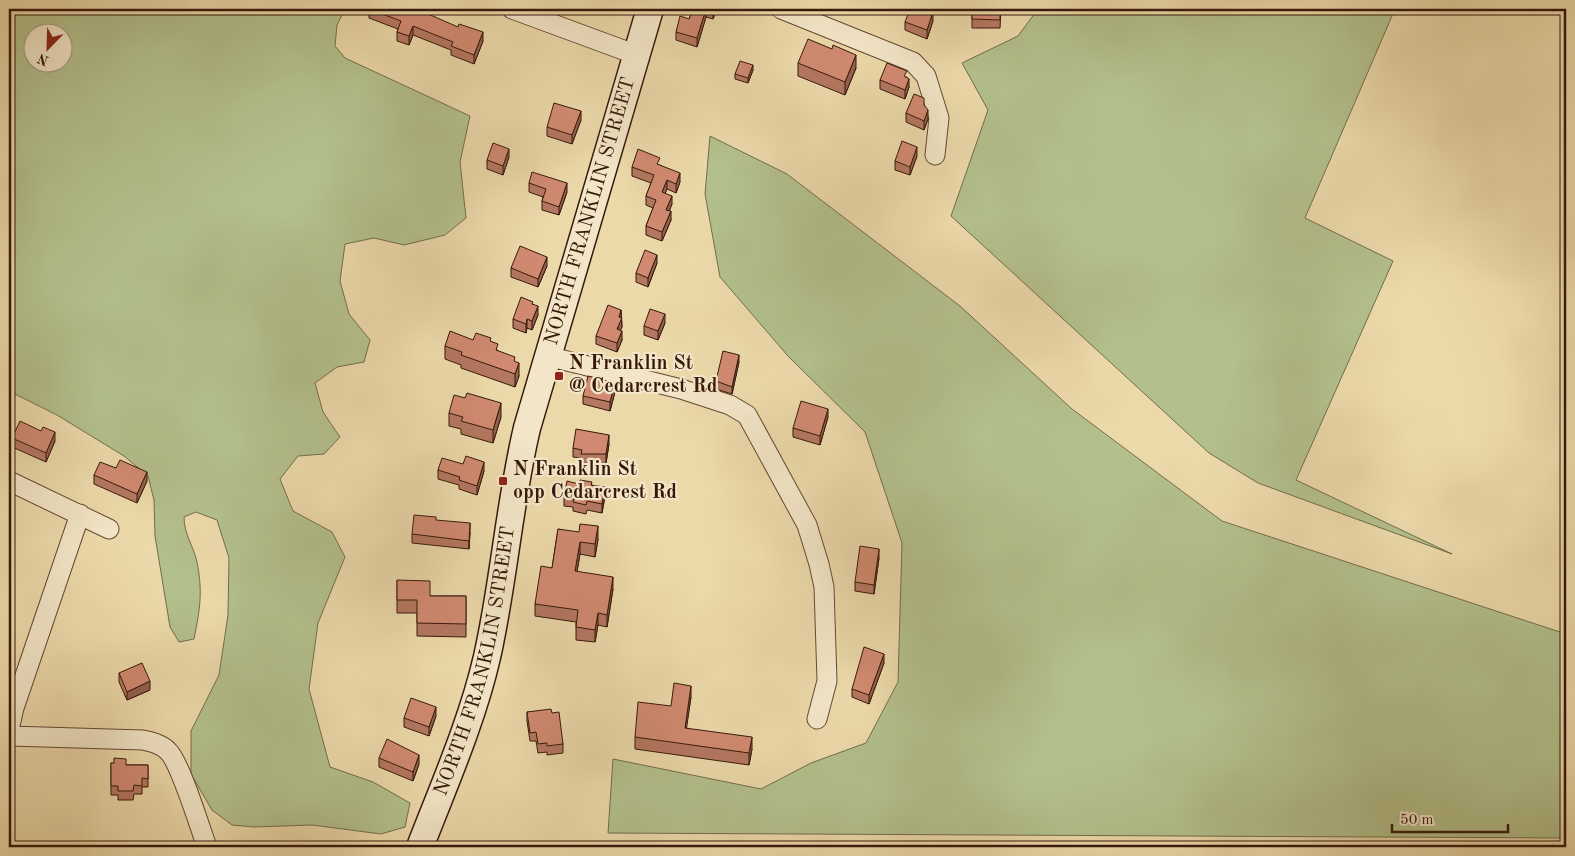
<svg xmlns="http://www.w3.org/2000/svg" width="1575" height="856" viewBox="0 0 1575 856" font-family="'Old Standard TT',serif">
<style>
.green{fill:#b3c08c;stroke:#746c4b;fill-rule:evenodd}
.lines{fill:none;stroke-linecap:round;stroke-linejoin:round}
.street-casing{stroke:#644932;stroke-width:21}
.secondary-casing{stroke:#36190a;stroke-width:29}
.street{stroke:#f3e6c8;stroke-width:19}
.secondary{stroke:#f3e6c8;stroke-width:26}
.wall{fill:#b47761;stroke:#36190a}
.shaded-wall{fill:#92614f;stroke:#36190a}
.building{fill:#d18a71;stroke:#36190a}
.poi-dot{fill:#8f2418;stroke:#f3e6c8;stroke-width:2}
.labels{text-anchor:middle;dominant-baseline:central;stroke-width:4.5;stroke-linejoin:round;paint-order:stroke}
.street-label{font-size:20px;fill:#36190a;stroke:#f3e6c8}
.poi-label{font-size:20px;font-weight:bold;fill:#36190a;stroke:#f3e6c8;text-anchor:start}
</style>
<rect width="100%" height="100%" fill="#ecd9aa"/>
<filter id="stains"><feTurbulence type="fractalNoise" baseFrequency=".004" numOctaves="4"/><feColorMatrix values="0 0 0 0 .2 0 0 0 0 .09 0 0 0 0 .02 0 0 0 .5 -.17"/></filter>
<radialGradient id="worn" r=".72"><stop offset=".6" stop-color="#630" stop-opacity="0"/><stop offset="1" stop-color="#630" stop-opacity=".3"/></radialGradient>
<path class="green" d="M9 9H345L337 25 335 46 345 58 470 116 460 162 466 218 445 235 404 245 374 238 345 244 340 281 349 314 370 340 364 362 337 367 315 383 323 412 340 437 324 454 298 456 280 479 293 511 332 532 345 557 318 623 309 689 330 767 373 782 410 803 405 827 381 834 312 825 254 827 232 825 212 810 191 774V731L219 675 228 615 229 558 217 520 196 512 184 517C184 534 193 545 197 562 203 592 200 609 194 639L179 642 170 627 155 536 154 500 148 476 124 456 57 415 9 391ZM32 32H62V62H32Z
M1038 9H1395L1305 218 1393 261 1296 480 1452 554 1258 483 1209 453 951 216 988 110 962 63 1018 36Z
M710 136 787 174 960 306 1072 409 1222 521 1566 634V838L608 833 613 759 761 789 811 763 866 743 898 682 902 543 865 432 788 356 720 277 705 194Z"/>
<g class="lines">
<g class="street-casing">
<path id="street" d="M512 9 637 55
M781 9 913 62 926 76 939 118 935 155
M547 356 681 389 730 405 747 415 807 525 819 564 824 587 827 681 817 719
M9 481 109 529
M9 730 14 708 80 514
M9 736 143 740C152 742 161 744 168 751 180 762 200 828 207 847"/>
</g>
<g class="secondary-casing">
<g id="secondary">
<path id="s1" d="M420 847C444 785 472 722 487 657 504 582 509 504 527 428L650 9"/>
</g>
</g>
<use href="#street" class="street"/>
<use href="#secondary" class="secondary"/>
</g>
<path class="wall" d="M369 9 420 11 483 41 474 64 451 55V50L413 35 409 45 397 41V32L398 29 369 18Z
M693 9H721V10L717 9 713 19 706 17 697 47 676 40V32L689 19Z
M972 9H1001L1000 28H972Z
M933 21 927 39 905 30V22Z
M798 63 856 68 845 95 798 76Z
M753 70 748 83 735 79V74Z
M907 77 909 87 905 99 880 89V80Z
M924 105 928 119 924 130 906 122V113Z
M581 120 572 144 547 136V127Z
M917 156 910 175 895 170V161Z
M509 157 503 175 487 169V160Z
M660 165 680 182 676 193 667 189 665 193 672 204 669 211 671 220 662 241 646 235V226L653 208 646 205V196L651 183 632 176V167Z
M529 183 567 192 559 215 542 210V201L543 197 529 192Z
M657 263 648 287 636 282V273Z
M547 266 538 287 511 277V268Z
M533 304 538 315 532 330 527 328 526 333 513 328V319Z
M621 310 622 327 620 330 622 340 617 352 596 344V336Z
M665 323 658 340 644 335V326Z
M473 340 491 342 498 351 515 362 519 376 515 387 461 368V365L445 359V346Z
M739 362 732 394 716 389V381Z
M615 392 610 411 583 404V396Z
M449 413 501 417 493 443 461 434V429L449 426Z
M828 417 820 445 793 437V428Z
M12 438 55 441 46 462 12 447Z
M609 444 606 463H581V458L573 457V448Z
M116 468 147 481 137 503 94 484V475Z
M438 470 484 471 477 495 459 489V485L438 479Z
M579 484 592 485 605 496 602 513 587 510 586 514 573 511V507L564 506V497Z
M558 529 598 539 595 557 580 554 577 571 613 589 607 627 598 625 595 642 576 640V622L535 616V604L552 568Z
M470 532 469 549 412 543V534Z
M879 558 874 594 855 591V582Z
M397 580 430 596H466V637L417 636V613H397Z
M884 663 869 704 852 697V689Z
M119 673 150 690 127 700 119 682Z
M691 697 686 728 752 749 749 765 635 749V737L671 706Z
M527 712 552 713 563 744V753L547 755V752L538 753 536 741H530L527 721Z
M436 716 429 736 404 727V718Z
M379 758 419 764 413 781 379 767Z
M111 763 126 765H148V787H142V794H134L133 800H118V795H111Z"/>
<path class="shaded-wall" d="M706 9V17L697 47V38Z
M714 9H717L713 19V10Z
M933 12V21L927 39V30Z
M413 26V35L409 45V36Z
M483 32V41L474 64V55Z
M856 55V68L845 95V82Z
M753 65V70L748 83V78Z
M909 79V87L905 99V90Z
M928 110V119L924 130V121Z
M581 111V120L572 144V135Z
M917 147V156L910 175V167Z
M509 149V157L503 175V166Z
M680 173V182L676 193V184Z
M667 180V189L662 201V192Z
M567 183V192L559 215V207Z
M672 196V204L666 219V210Z
M671 211V220L662 241V232Z
M657 255V263L648 287V278Z
M547 257V266L538 287V279Z
M538 306V315L532 330V321Z
M621 310 622 327 617 338 619 317Z
M665 314V323L658 340V331Z
M527 319V328L526 333V324Z
M622 331V340L617 352V343Z
M739 355V362L732 394V387Z
M519 363V376L515 387V374Z
M615 383V392L610 411V402Z
M501 403V417L493 443V430Z
M828 409V417L820 445V436Z
M55 432V441L46 462V453Z
M609 435V444L606 463V454Z
M484 462V471L477 495V486Z
M147 472V481L137 503V494Z
M605 487V496L602 513V504Z
M470 523V532L469 549V541Z
M598 526V539L595 557V544Z
M580 542V554L575 584V571Z
M879 549V558L874 594V585Z
M613 577V589L607 627V615Z
M10 580V593L9 595V582Z
M598 613V625L595 642V630Z
M884 654V663L869 704V695Z
M150 681V690L127 700V692Z
M691 686V697L685 739V728Z
M436 707V716L429 736V727Z
M752 737V749L749 765V753Z
M419 755V764L413 781V772Z"/>
<path class="building" d="M369 9H419V10L458 27 459 24 483 32 474 55 451 46 453 42 413 26 409 36 397 32 401 21Z
M693 9H706L697 38 676 32 680 16 689 19Z
M910 9H924L933 12 927 30 905 22Z
M972 9H1000V20L972 19Z
M808 39 832 49 833 45 856 55 845 82 798 63Z
M740 61 753 65 748 78 735 74Z
M887 63 907 71 904 76 909 79 905 90 880 80Z
M914 94 924 98V105L928 110 924 121 906 113Z
M554 103 581 111 572 135 547 127Z
M902 141 917 147 910 167 895 161Z
M493 143 509 149 503 166 487 160Z
M638 149 660 158 657 164 680 173 676 184 667 180 662 192 672 196 666 210 671 211 662 232 646 226 656 200 646 196 654 175 632 167Z
M532 172 567 183 559 207 542 201 546 189 529 183Z
M520 246 547 257 538 279 511 268Z
M645 250 657 255 648 278 636 273Z
M521 297 533 302 532 304 538 306 532 321 527 319 526 324 513 319Z
M608 305 621 310 619 317 622 318 617 329 622 331 617 343 596 336Z
M650 309 665 314 658 331 644 326Z
M450 331 473 340 476 333 491 338 490 341 498 344 496 350 515 357 514 361 519 363 515 374 461 355 462 352 445 346Z
M723 351 739 355 732 387 716 381Z
M588 376 615 383 610 402 583 396Z
M467 393 501 403 493 430 461 421 463 417 449 413 454 395 465 398Z
M801 401 828 409 820 436 793 428Z
M20 421 41 431 43 427 55 432 46 453 12 438Z
M576 429 609 435 606 454H581L582 450 573 448Z
M466 456 484 462 477 486 459 480 460 477 438 470 442 458 463 464Z
M120 460 147 472 137 494 94 475 100 462 116 468Z
M580 480 592 482 591 485 605 487 602 504 587 501 586 505 573 502 574 499 564 497 567 481 579 484Z
M414 515 436 517V520L470 523 469 541 412 534Z
M580 524 598 526 595 544 580 542 575 571 613 577 607 615 598 613 595 630 576 627 578 610 535 604 541 566 552 568 558 529 579 532Z
M860 546 879 549 874 585 855 582Z
M397 580 430 581V596H466V624L417 623V600H397Z
M864 647 884 654 869 695 852 689Z
M142 663 150 681 127 692 119 673Z
M674 683 691 686 685 728 752 737 749 753 635 737 638 702 671 706Z
M411 698 436 707 429 727 404 718Z
M551 709 552 713 559 712 563 744 547 746V743L538 744 536 732 530 733 527 712Z
M387 739 419 755 413 772 379 758Z
M114 758 126 759V765H148V779L142 778V786L134 785 133 791H118V786H111V763H114Z"/>
<g class="poi-dot">
<rect x="554" y="371" width="10" height="10" rx="2.5"/>
<rect x="498" y="476" width="10" height="10" rx="2.5"/>
</g>
<g class="labels">
<g class="street-label">
<text stroke="none"><textPath href="#s1" startOffset="660">NORTH FRANKLIN STREET</textPath></text>
<text stroke="none"><textPath href="#s1" startOffset="195">NORTH FRANKLIN STREET</textPath></text>
</g>
<g class="poi-label">
<text x="569" y="364">N Franklin St<tspan x="569" dy="23">@ Cedarcrest Rd</tspan></text>
<text x="513" y="470">N Franklin St<tspan x="513" dy="23">opp Cedarcrest Rd</tspan></text>
</g>
</g>
<rect width="1575" height="856" fill="none" stroke="#ecd9aa" stroke-width="30"/>
<rect x="10" y="10" width="1555" height="836" fill="none" stroke="#36190a" stroke-width="2.5"/>
<rect x="15" y="15" width="1545" height="826" fill="none" stroke="#36190a"/>
<g transform="translate(48 48) rotate(203)"><circle r="24" fill="#f3e6c8" stroke="#a7947c"/>
<path d="M0-4L9 19L0 12L-9 19Z" fill="#8f2418"/>
<text y="-8" font-size="14" font-weight="bold" text-anchor="middle" fill="#36190a">N</text>
</g>
<path d="M1392 824v8h116v-8" fill="none" stroke="#36190a" stroke-width="2.5"/>
<text x="1400" y="824" font-size="15" fill="#36190a" stroke="#f3e6c8" stroke-width="4" paint-order="stroke">50 m</text>
<rect width="100%" height="100%" filter="url(#stains)"/>
<rect width="100%" height="100%" fill="url(#worn)"/>
</svg>
